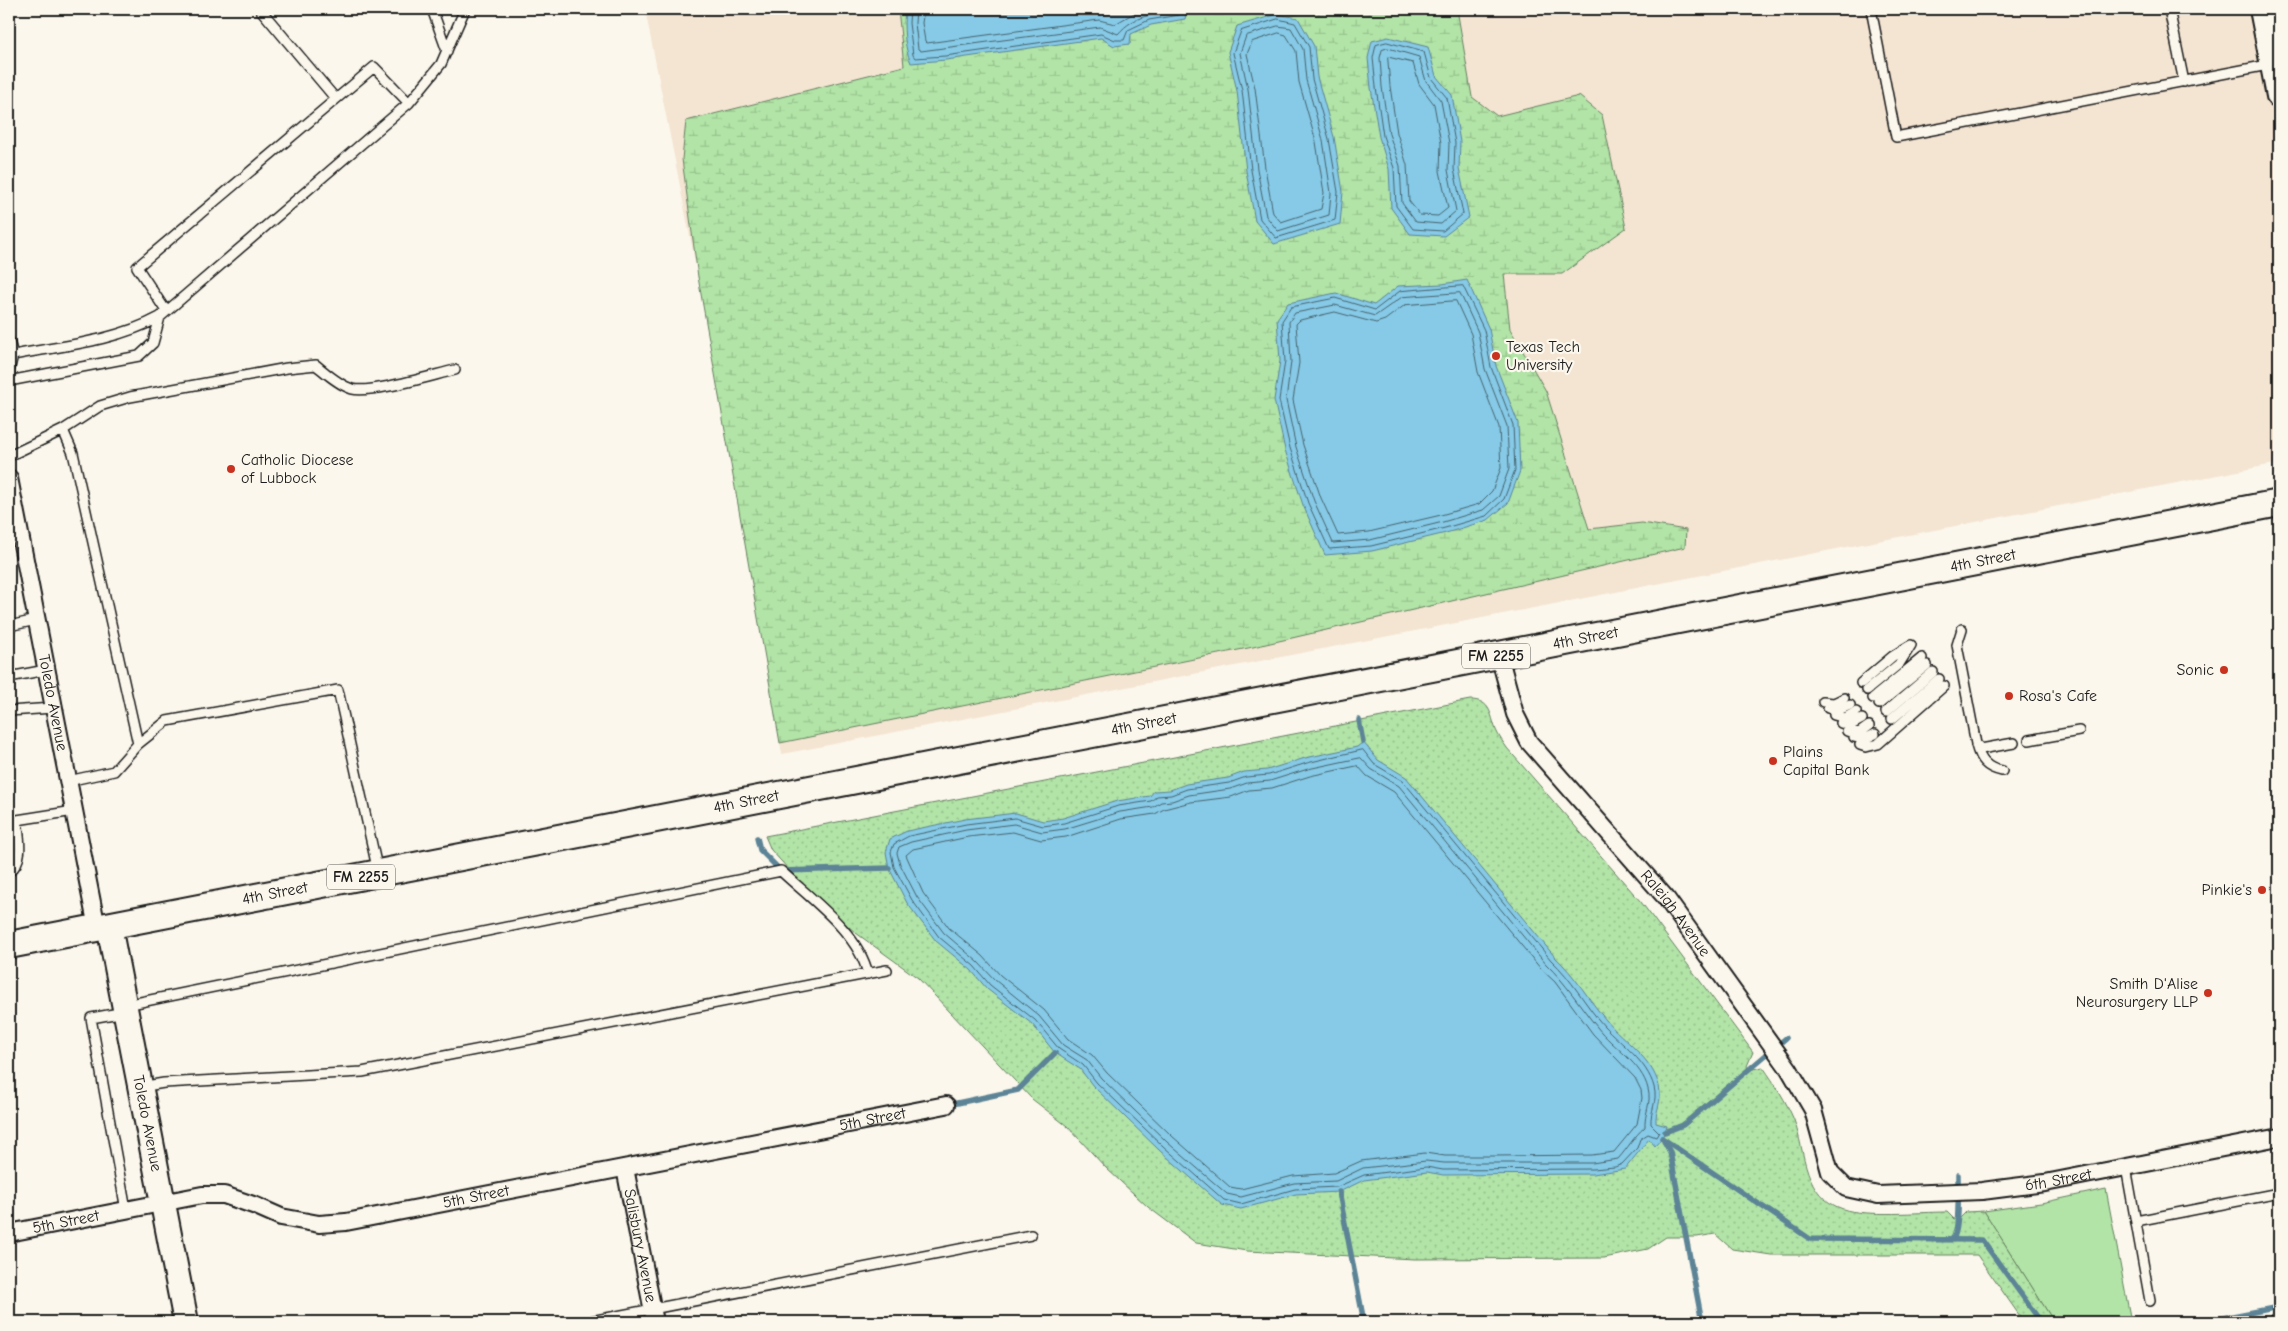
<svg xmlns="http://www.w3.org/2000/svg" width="2288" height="1331" viewBox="0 0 2288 1331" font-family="'Comic Neue',sans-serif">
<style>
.built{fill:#f4e4d2}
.grass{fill:#b1e4a6;stroke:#668061}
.wetland{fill:url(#wetland-marsh);stroke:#668061}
.park{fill:url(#park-dots);stroke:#668061}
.water{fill:#86cae7;stroke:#5c8496}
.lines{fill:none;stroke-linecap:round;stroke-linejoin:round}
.shore{stroke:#46626d;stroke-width:1}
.stream{stroke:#5c8496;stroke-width:5.5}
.lane-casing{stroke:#1c1c1c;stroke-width:12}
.street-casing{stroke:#1c1c1c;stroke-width:20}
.secondary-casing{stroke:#1c1c1c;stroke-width:28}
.primary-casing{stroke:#1c1c1c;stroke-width:30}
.lane{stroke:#fbf7ec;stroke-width:9}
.street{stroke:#fbf7ec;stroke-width:16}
.secondary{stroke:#fbf7ec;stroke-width:24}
.primary{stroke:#fbf7ec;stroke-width:26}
.poi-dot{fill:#c8321e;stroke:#fbf7ec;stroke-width:2}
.labels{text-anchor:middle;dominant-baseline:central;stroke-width:4.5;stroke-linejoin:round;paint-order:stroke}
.shield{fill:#fbf7ec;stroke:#5f5e5a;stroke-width:1}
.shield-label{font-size:15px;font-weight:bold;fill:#1c1c1c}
.poi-label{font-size:16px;fill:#1c1c1c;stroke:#fbf7ec;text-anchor:start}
.street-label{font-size:16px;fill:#1c1c1c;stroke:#fbf7ec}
</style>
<defs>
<pattern id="wetland-marsh" width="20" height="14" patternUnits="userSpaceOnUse" patternTransform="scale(1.25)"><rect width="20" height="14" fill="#b1e4a6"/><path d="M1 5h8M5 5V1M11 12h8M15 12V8" fill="none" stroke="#98c38e"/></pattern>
<pattern id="park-dots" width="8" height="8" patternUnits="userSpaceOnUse" patternTransform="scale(1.25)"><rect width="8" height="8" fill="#b1e4a6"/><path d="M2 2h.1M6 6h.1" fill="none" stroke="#98c38e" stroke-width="1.8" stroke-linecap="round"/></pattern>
</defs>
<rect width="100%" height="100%" fill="#fbf7ec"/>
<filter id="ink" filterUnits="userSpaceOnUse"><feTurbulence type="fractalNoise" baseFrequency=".02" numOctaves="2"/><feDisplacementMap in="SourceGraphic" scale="10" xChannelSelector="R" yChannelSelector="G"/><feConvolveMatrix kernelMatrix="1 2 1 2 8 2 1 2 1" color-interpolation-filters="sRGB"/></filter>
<g filter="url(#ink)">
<path class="built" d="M645 9H2279V463L782 754 698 277Z"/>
<path class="grass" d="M2106 1189 2131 1322H2054L1984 1211 2041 1203Z"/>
<path class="wetland" d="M898 9H1457L1472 97 1497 116 1579 96 1602 115 1626 228 1562 274H1504L1510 329 1546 391 1589 529 1642 523 1686 530 1685 547 1253 647 780 743 698 277 682 159 686 121 904 66Z"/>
<path class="park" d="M1470 700C1491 700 1490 714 1496 730 1499 737 1503 742 1507 748L1641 902 1753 1052 1747 1066 1749 1070 1763 1067C1775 1084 1786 1101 1794 1120 1806 1154 1803 1196 1843 1209 1865 1217 1921 1212 1947 1212L1954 1219H1959L1966 1212 1984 1211 2054 1322H2024L1977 1255H1771L1732 1249 1715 1234 1697 1237H1666L1648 1249 1604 1258 1415 1259 1247 1251 1196 1243 1148 1207 1106 1168 1067 1126 1032 1099 918 978 856 933 810 893 771 850 765 836Z"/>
<path class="water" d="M905 9H1187L1185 19 1151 25 1131 34 1130 44 1114 46 1101 38 946 60 911 63C904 47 903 26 905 9Z
M1278 14 1298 18 1314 46 1317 77 1334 137 1343 192 1340 224 1274 244 1255 221 1246 171 1237 91 1228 52 1237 26Z
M1388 37 1428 47 1436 76 1452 95 1460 142 1459 168 1469 217 1444 236 1410 234 1391 208 1389 169 1379 137 1371 88 1368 58 1372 41Z
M1467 280 1489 329 1496 366 1518 423 1520 471 1508 503 1488 520 1446 533 1372 551 1325 555 1303 505 1285 450 1274 400 1280 361 1277 319 1288 303 1336 293 1374 305 1398 286 1442 284Z
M1363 742 1378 760 1406 777 1555 957C1575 975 1588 999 1606 1020 1623 1041 1652 1057 1659 1086 1663 1102 1655 1110 1656 1123L1667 1126 1662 1138 1655 1146 1649 1139 1625 1169 1593 1174 1443 1175 1427 1172 1364 1180 1339 1192 1296 1194 1241 1209 1222 1205 1159 1150 1093 1086 1080 1069 1055 1053 1032 1024 987 989 971 970 936 941 907 903 889 868 886 852 890 839 907 831 965 819 1016 813 1043 821 1063 818 1117 801 1150 796 1154 791 1170 790 1186 784 1228 778 1244 772 1267 770 1305 758 1357 747Z"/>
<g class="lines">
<path class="shore" d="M910 9 909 23 913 55 915 58 945 56 1101 34 1115 40H1124L1128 30 1149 20 1179 15 1182 9
M916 9 915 23 918 49 921 51 1100 27 1118 34C1135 14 1152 16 1175 9
M924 9 922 23 925 41 927 43 1099 20 1115 24 1141 9
M1278 19 1295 23 1309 47 1312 79 1329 139 1338 192 1335 220 1276 238 1260 219 1251 170 1242 90 1233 53 1241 31Z
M1278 26 1291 28 1303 49 1306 80 1323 140 1331 193 1329 215 1278 231 1266 216 1257 169 1248 89 1240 53 1246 36Z
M1279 33 1286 35 1296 51 1299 82 1316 142 1324 193 1321 209 1281 222 1273 213 1265 168 1255 88 1247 54 1252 42Z
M1387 42 1424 52 1431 78 1447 98 1455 143 1454 169 1463 214 1443 231 1413 229 1396 206 1394 168 1383 136 1376 87 1373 58 1376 45Z
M1388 48 1419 57 1426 81 1441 101 1449 143 1448 170 1456 211 1441 224 1416 222 1402 203 1400 166 1389 134 1382 87 1380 58 1382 50Z
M1388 57 1413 63 1419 84 1434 104 1441 143 1440 171 1448 208 1438 216 1420 215 1409 201 1407 165 1397 133 1390 86Z
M1463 286 1484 330 1491 367 1513 425 1515 470 1504 499 1486 516 1445 528 1371 546 1329 549 1308 503 1290 448 1279 400 1285 361 1282 321 1291 307 1335 298 1375 310 1400 291Z
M1460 293 1478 332 1485 369 1507 426 1509 469 1499 496 1483 510 1443 522 1370 540 1333 543 1314 501 1296 447 1286 400 1291 362 1289 322 1295 313 1335 305 1375 316 1402 297Z
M1456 301 1471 334 1478 372 1499 427 1501 468 1492 491 1479 504 1441 515 1369 532 1338 535 1321 498 1303 445 1293 400 1299 363 1296 324 1300 320 1335 312 1376 323 1385 320 1405 305Z
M1363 750 1374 764 1403 781 1551 960C1572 979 1585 1005 1604 1026 1621 1044 1647 1061 1654 1087 1658 1101 1650 1111 1651 1124L1659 1132 1656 1137 1648 1134 1640 1139 1637 1148 1622 1164 1615 1167 1593 1169 1443 1170 1426 1167 1364 1175 1337 1187 1295 1189 1241 1204 1224 1200 1163 1146 1097 1083 1083 1065 1059 1049 1035 1020 990 985 974 966 939 937 912 900 894 867 891 852 894 844 909 836 966 824 1015 818 1043 826 1064 823 1118 806 1151 801 1157 796 1171 795 1187 789 1229 783 1246 777 1269 775 1307 763Z
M1361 758 1371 769 1399 786 1546 964C1566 983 1580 1006 1597 1027 1613 1048 1642 1063 1648 1089 1652 1103 1644 1114 1645 1127 1634 1136 1628 1148 1618 1159L1592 1163H1444L1426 1161 1363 1168 1336 1181 1294 1183 1241 1197 1227 1194 1167 1142 1101 1078 1087 1060 1063 1045 1039 1016 995 980 978 962 944 933 917 897 900 864 897 853 899 847 911 842 966 830 1014 824 1042 832 1065 829 1120 812 1153 807 1161 802 1172 801 1189 795 1230 789 1247 783 1270 781 1308 769Z
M1358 766 1367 776 1394 792 1541 969 1555 982 1593 1034 1635 1078 1641 1090 1642 1098 1637 1124 1614 1152 1592 1155 1495 1156H1445L1425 1153 1361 1161 1334 1173 1293 1176 1241 1189 1230 1187 1172 1136 1107 1073 1092 1055 1068 1039 1044 1010 1000 975 983 956 949 928 923 893 906 855 913 849 968 837 1013 832 1041 840 1066 837 1121 819 1155 814 1164 809 1191 802 1231 797 1249 790 1272 788 1310 776Z"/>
<path class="stream" d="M1359 720 1363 742
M757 838 760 850 781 871 889 868
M948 1105 1018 1090 1055 1053
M1665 1132 1683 1125 1786 1038
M1662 1138 1810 1239 1982 1240 2041 1322
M1664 1141 1670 1152 1702 1322
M1339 1192 1364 1322
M1953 1238C1960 1231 1958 1187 1958 1175
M2202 1322 2279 1307"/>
<g class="lane-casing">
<path id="lane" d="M260 9 335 98
M432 9 447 51
M1871 9 1896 137 2273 64
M2169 9 2184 82
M166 311 137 267 374 67 409 103
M9 341 13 355 9 371
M13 355C62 346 116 341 160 317L409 103 441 64 465 9
M9 381 139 356 153 343 160 317
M63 430 100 406 130 397 287 368 316 365C326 373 339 385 352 389 371 394 433 375 455 370
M9 456 63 430 73 453 138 744 114 771 68 781
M9 626 36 620
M1962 629 1957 645 1976 744 1981 749 2014 743
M9 677 46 670
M1861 683 1893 656 1909 646
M1867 690 1899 664 1911 645
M1873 698 1922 658
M1823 702 1834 703 1844 698
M1879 704 1927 665
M1828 708 1839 710 1850 705
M9 711 53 708
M1886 712 1933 672
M1834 715 1845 718 1856 712
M1892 719 1939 679
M1841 723 1851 725 1862 719
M1847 731 1859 733 1869 726
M1854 737 1865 739 1875 734
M2029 740 2079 731
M138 744 167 721 338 690 378 872
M1860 745 1866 747 1878 744 1944 686
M1976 745C1980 760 1986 768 2002 771
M9 872C25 861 19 837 17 820L74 811
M126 1005 781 871C812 900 858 932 868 974
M125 1012 91 1018 126 1210
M140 1087 164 1083 362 1072 887 970
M2126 1167 2150 1301
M2136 1221 2279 1193
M586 1322 1031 1235"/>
</g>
<g class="street-casing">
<g id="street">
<path id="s1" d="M9 478 97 928"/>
<path id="s2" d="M1499 655 1515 714 1529 742 1666 898 1789 1069 1813 1110 1830 1172 1846 1188 1878 1195 1982 1191 2045 1183 2279 1137"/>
<path id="s3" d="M625 1168 655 1322"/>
<path id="s4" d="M9 1233 202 1195H224L256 1206 281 1217 319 1224 346 1222 946 1105"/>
<path d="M2278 1322H2279"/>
</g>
</g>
<g class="secondary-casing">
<g id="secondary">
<path d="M2262 9 2279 96"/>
<path id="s5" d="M109 926 186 1322"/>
</g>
</g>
<g class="primary-casing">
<g id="primary">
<path id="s6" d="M9 945 2279 503"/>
</g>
</g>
<use href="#lane" class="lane"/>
<use href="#street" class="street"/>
<use href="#secondary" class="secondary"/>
<use href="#primary" class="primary"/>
</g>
</g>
<g class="poi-dot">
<circle cx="1496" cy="356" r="5"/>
<circle cx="231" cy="469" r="5"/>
<circle cx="2224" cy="670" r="5"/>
<circle cx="2009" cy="696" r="5"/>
<circle cx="1773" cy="761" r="5"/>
<circle cx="2262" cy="890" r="5"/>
<circle cx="2208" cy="993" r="5"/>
</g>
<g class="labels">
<g class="shield">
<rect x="1462" y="643.5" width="68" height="25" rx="4"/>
<rect x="327" y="864.5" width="68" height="25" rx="4"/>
</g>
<g class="shield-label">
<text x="1496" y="656">FM 2255</text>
<text x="361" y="877">FM 2255</text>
</g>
<g class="poi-label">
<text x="1506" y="347">Texas Tech<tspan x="1506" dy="18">University</tspan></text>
<text x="241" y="460">Catholic Diocese<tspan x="241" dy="18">of Lubbock</tspan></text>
<text x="2214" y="670" text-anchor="end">Sonic</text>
<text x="2019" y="696">Rosa's Cafe</text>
<text x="1783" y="752">Plains<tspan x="1783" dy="18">Capital Bank</tspan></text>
<text x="2252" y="890" text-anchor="end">Pinkie's</text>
<text x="2198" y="984" text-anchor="end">Smith D'Alise<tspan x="2198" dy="18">Neurosurgery LLP</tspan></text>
</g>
<g class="street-label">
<text stroke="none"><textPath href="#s6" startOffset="2011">4th Street</textPath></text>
<text stroke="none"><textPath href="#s6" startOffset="1606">4th Street</textPath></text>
<text stroke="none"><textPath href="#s1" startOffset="229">Toledo Avenue</textPath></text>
<text stroke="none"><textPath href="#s6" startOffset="1156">4th Street</textPath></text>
<text stroke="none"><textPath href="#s6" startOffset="751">4th Street</textPath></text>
<text stroke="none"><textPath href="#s6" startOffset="271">4th Street</textPath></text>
<text stroke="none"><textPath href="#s2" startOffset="318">Raleigh Avenue</textPath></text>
<text stroke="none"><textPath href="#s4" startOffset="882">5th Street</textPath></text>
<text stroke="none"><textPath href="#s5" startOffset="201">Toledo Avenue</textPath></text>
<text stroke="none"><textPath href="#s2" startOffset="859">6th Street</textPath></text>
<text stroke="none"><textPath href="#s4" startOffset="478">5th Street</textPath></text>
<text stroke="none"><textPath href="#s4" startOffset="58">5th Street</textPath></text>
<text stroke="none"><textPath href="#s3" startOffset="79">Salisbury Avenue</textPath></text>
</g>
</g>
<rect width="2288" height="1331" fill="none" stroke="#fbf7ec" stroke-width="30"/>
<rect x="15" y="15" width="2258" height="1301" fill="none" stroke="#1c1c1c" stroke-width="2" filter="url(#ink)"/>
</svg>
